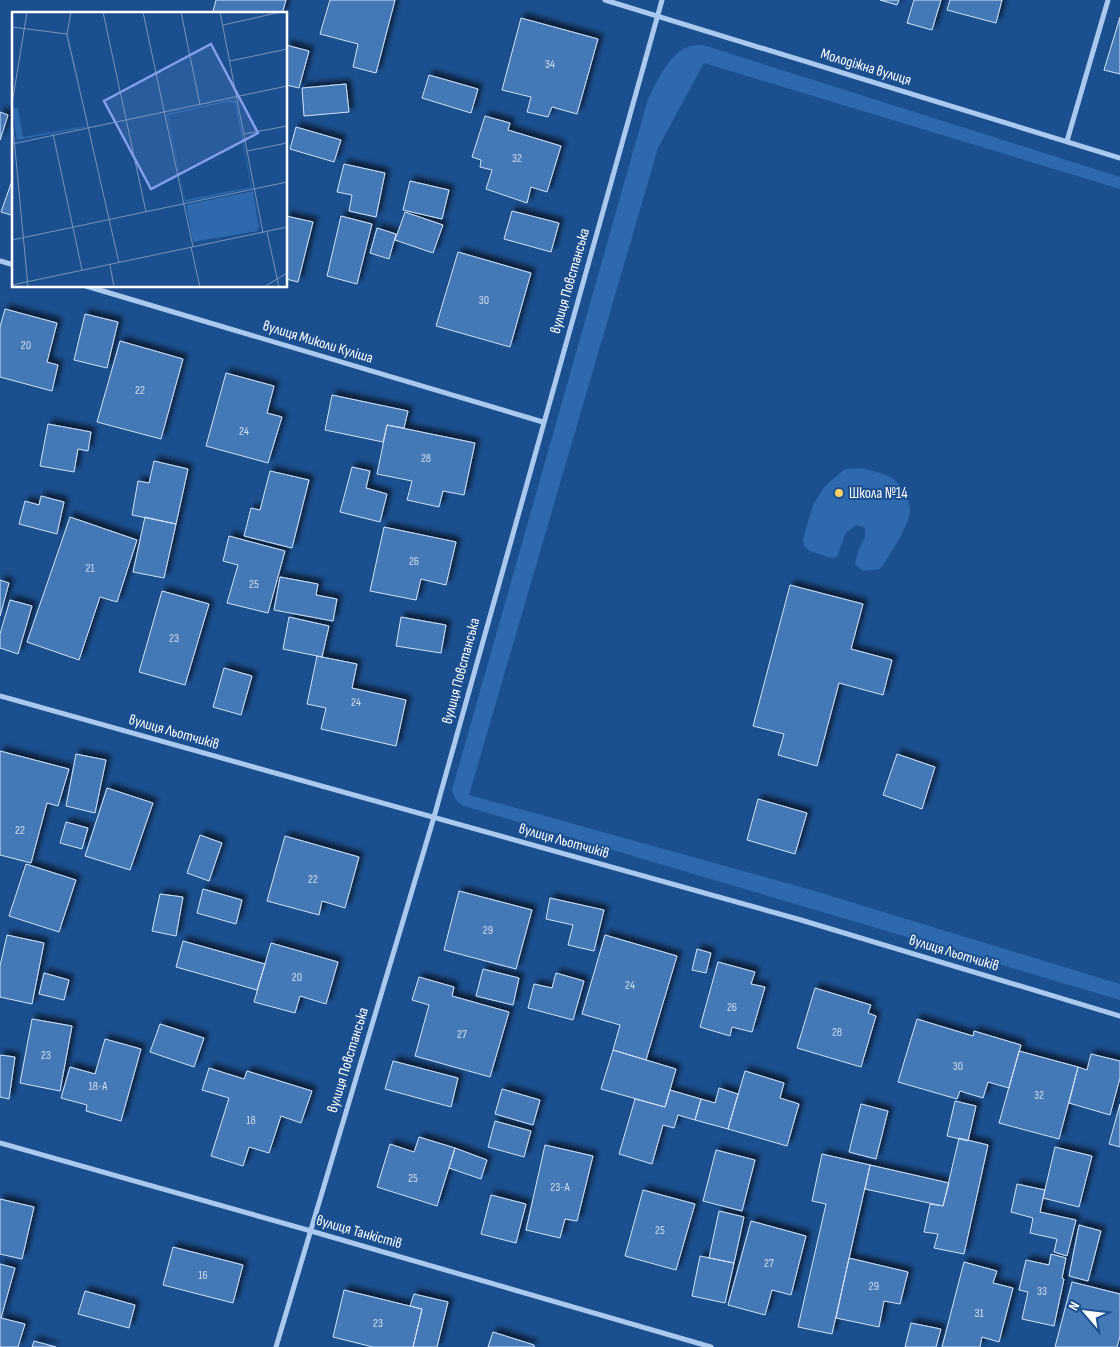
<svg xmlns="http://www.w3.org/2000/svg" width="1120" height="1347" viewBox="0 0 1120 1347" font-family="'Sofia Sans Condensed',sans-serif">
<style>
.green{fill:#2e69ad}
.building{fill:#4478b7;stroke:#cfe3fa;filter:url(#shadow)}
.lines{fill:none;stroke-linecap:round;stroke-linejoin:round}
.minor{stroke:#a9c9ee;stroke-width:5}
.poi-dot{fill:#ffd166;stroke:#1b4f8f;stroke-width:2}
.labels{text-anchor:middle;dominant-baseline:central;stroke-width:4;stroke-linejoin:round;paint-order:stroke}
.number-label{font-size:12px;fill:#d0dded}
.street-label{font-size:15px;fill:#fff;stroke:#1b4f8f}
.poi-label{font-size:15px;fill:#fff;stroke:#1b4f8f;text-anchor:start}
.inset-road{fill:none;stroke:#7695bc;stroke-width:1}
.view{fill:#839eea;fill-opacity:0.15;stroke:#839eea;stroke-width:2.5}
.inset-edge{fill:none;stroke:#fff;stroke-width:2.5}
</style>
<defs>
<filter id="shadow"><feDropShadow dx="4.5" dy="-4.5" stdDeviation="2.5" flood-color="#0009"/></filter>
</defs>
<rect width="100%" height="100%" fill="#1b4f8f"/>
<path class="green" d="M703 45 1120 177V189L704 63 658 148 469 795 808 889 1120 984V1000L464 806C457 802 454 798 452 790L648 99C657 81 670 51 691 46 695 45 699 45 703 45Z
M863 468C872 471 884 473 892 478 903 486 909 497 910 511 910 524 888 558 880 569L863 571 855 564 859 548 865 537V528L856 525 845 534 837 557 830 558 810 551 804 546 803 539 813 505 825 486 845 469Z"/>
<path class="building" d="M216 0H286L282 14H224L213 11Z
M330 0H395L376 73 353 67 358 44 320 34Z
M880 0H899L897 5Z
M914 0H941L932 30 907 23Z
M950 0H1002L996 23 947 10Z
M1120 17V74L1104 70Z
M521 18 598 39 577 114 552 107 548 117 527 112 531 97 502 90Z
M286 45 309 51 299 88 286 85Z
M429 75 478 89 471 113 422 98Z
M346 84 349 112 304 116 302 88Z
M0 112 8 115 0 140Z
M485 116 510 123 508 130 561 146 547 192 531 187 527 203 486 189 492 170 480 167 481 160 472 157Z
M296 127 341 140 334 162 290 149Z
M344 164 385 173 376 217 349 211 352 195 337 192Z
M14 175V216L1 212Z
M410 181 449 190 442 219 403 210Z
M512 211 559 223 551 252 504 239Z
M405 212 443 225 433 253 395 240Z
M286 216 313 222 298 282 286 279Z
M341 216 372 224 357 284 327 276Z
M377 228 396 234 389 259 370 253Z
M458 252 531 273 510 347 436 326Z
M5 309 57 323 47 362 58 365 52 391 0 377V327Z
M85 314 118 322 107 368 74 360Z
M120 341 183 359 161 439 97 422Z
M226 373 274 386 267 413 282 417 268 463 206 446Z
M332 395 408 411 404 428 387 425 383 442 325 430Z
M48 424 91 432 88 451 78 449 74 472 40 466Z
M387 425 475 443 464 495 443 491 439 507 407 500 412 481 377 474Z
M154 461 188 469 176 524 132 515 138 481 149 483Z
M352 467 370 471 366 488 387 494 380 522 340 512Z
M270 471 309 480 292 548 244 536 251 508 260 510Z
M41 496 64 502 57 534 19 524 25 501 39 505Z
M70 517 137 540 117 602 100 597 79 660 27 642Z
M145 517 176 524 164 578 133 572Z
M384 527 456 542 446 585 421 579 416 600 370 591Z
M229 536 285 551 268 613 227 603 238 565 223 561Z
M280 577 318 584 316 595 337 599 333 621 274 610Z
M0 580 9 583 0 616Z
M790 585 863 604 851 649 892 660 883 695 839 683 817 766 778 755 784 734 753 726Z
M162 591 209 604 185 685 139 672Z
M10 600 32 606 18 654 0 648V634Z
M289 617 329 626 322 657 283 649Z
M401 617 446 625 441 653 396 646Z
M317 656 357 664 352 688 406 700 396 746 321 729 326 708 307 704Z
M224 668 252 676 241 715 213 707Z
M0 751 69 769 58 806 47 803 31 863 0 855Z
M76 754 106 760 95 813 66 806Z
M897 754 935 767 922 809 883 795Z
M107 788 153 803 130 870 85 856Z
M758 799 807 813 795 854 747 840Z
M66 822 88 828 82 849 60 843Z
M200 835 222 843 209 881 187 873Z
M285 836 359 857 345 908 322 901 319 915 267 901Z
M26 864 76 880 59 932 9 916Z
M203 889 242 900 236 924 197 913Z
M459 891 532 910 516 969 444 950Z
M160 894 183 897 176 936 152 931Z
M550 898 604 910 594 951 568 945 573 925 546 919Z
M7 935 44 943 32 1004 0 997V966Z
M605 935 677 956 646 1060 613 1050 620 1025 582 1014Z
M183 941 265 964 257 990 176 967Z
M271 943 338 962 326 1004 300 996 295 1013 254 1002Z
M697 949 711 953 706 973 692 970Z
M718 962 755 972 751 984 765 987 752 1032 732 1027 730 1036 700 1027Z
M483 969 519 978 513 1005 476 996Z
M44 973 69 980 64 1000 39 994Z
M556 973 584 981 573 1020 528 1008 534 984 552 988Z
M419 977 454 987 452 996 509 1012 490 1077 415 1056 429 1005 412 1000Z
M815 988 871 1005 868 1013 876 1016 861 1067 797 1048Z
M32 1019 72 1026 60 1091 20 1083Z
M917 1019 973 1036 974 1031 1021 1045 1009 1088 988 1082 983 1098 960 1091 957 1099 898 1082Z
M160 1024 204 1038 194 1067 150 1052Z
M105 1039 141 1049 121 1121 86 1111 87 1105 61 1098 70 1067 95 1074Z
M613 1050 676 1069 665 1107 601 1089Z
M1019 1051 1078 1067 1059 1139 999 1123Z
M1091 1054 1120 1061V1078L1110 1115 1069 1103 1078 1067 1087 1070Z
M0 1055 15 1057 9 1099 0 1097Z
M393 1061 458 1078 451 1107 385 1089Z
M209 1068 244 1079 247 1071 312 1091 301 1123 281 1116 269 1153 249 1147 243 1166 211 1156 229 1098 202 1090Z
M745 1071 784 1083 780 1098 799 1104 787 1146 728 1129Z
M719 1088 738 1094 728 1129 695 1120 701 1099 715 1103Z
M502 1089 540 1100 533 1125 495 1114Z
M670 1090 701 1099 695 1120 678 1115 674 1128 663 1125 652 1164 619 1154 635 1099 665 1107Z
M955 1101 976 1106 968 1141 947 1136Z
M861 1104 888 1111 876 1159 849 1152Z
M1120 1104V1147L1109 1144Z
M495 1121 531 1131 524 1157 488 1147Z
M419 1137 455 1148 437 1206 377 1187 390 1144 414 1152Z
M959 1138 988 1145 964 1254 934 1248 938 1234 924 1232 930 1204 943 1206Z
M545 1145 593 1156 577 1221 565 1219 560 1238 526 1230Z
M1055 1147 1092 1156 1079 1207 1043 1198Z
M455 1148 487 1160 481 1179 449 1168Z
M716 1150 755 1160 742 1211 703 1201Z
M822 1154 870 1165 832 1334 798 1327 826 1204 812 1201Z
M870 1165 949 1183 943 1206 865 1189Z
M1017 1184 1045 1190 1040 1212 1076 1220 1067 1256 1054 1252 1057 1239 1030 1233 1033 1218 1011 1212Z
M643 1190 695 1204 676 1270 625 1256Z
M491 1195 526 1204 516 1243 481 1234Z
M0 1199 34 1207 22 1259 0 1254Z
M719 1211 744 1217 734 1263 709 1258Z
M751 1221 806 1236 791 1295 772 1290 765 1315 728 1305Z
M1079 1225 1101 1231 1088 1281 1069 1276Z
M173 1247 243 1265 233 1303 163 1285Z
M1051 1254 1066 1258 1062 1278 1064 1279 1054 1326 1022 1319 1028 1292 1019 1290 1026 1260 1049 1265Z
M700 1256 734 1263 725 1303 692 1296Z
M849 1258 908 1272 900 1304 884 1301 879 1327 836 1318Z
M964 1262 997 1271 993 1283 1013 1288 999 1342 982 1337 980 1347H942Z
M0 1264 15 1268 1 1318 25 1324 18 1347H0Z
M1072 1282 1120 1294V1336L1117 1347H1055Z
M344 1290 422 1309 413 1347H373L333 1337Z
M85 1291 135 1305 129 1328 78 1314Z
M414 1294 448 1302 437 1347H413L422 1309 410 1306Z
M911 1323 941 1329 936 1347H905Z
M493 1332 534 1345V1347H488Z
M34 1341 56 1347H32Z"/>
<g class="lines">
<path class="minor" d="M605 0 1120 158
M1067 141 1108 0
M0 261 14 265
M86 286 543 422
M0 696 801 920 1120 1016
M0 1143 311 1231 711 1347
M276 1347 434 817 662 0"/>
</g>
<circle class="poi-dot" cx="839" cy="493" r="5"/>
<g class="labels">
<g class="number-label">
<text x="550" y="64">34</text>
<text x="517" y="158">32</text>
<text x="484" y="300">30</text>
<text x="26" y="345">20</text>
<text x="140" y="390">22</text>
<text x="244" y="431">24</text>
<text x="426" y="458">28</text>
<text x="414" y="561">26</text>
<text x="90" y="568">21</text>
<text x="254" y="584">25</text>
<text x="174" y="638">23</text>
<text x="356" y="702">24</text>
<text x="20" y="830">22</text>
<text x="313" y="879">22</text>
<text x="488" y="930">29</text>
<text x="297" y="977">20</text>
<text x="630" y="985">24</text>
<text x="732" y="1007">26</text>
<text x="837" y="1032">28</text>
<text x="462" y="1034">27</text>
<text x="46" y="1055">23</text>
<text x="958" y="1066">30</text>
<text x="98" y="1086">18-А</text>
<text x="1039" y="1095">32</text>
<text x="251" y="1120">18</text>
<text x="413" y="1178">25</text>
<text x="560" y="1187">23-А</text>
<text x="660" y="1230">25</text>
<text x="769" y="1263">27</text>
<text x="203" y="1275">16</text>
<text x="874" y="1286">29</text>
<text x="1042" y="1291">33</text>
<text x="979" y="1313">31</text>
<text x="378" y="1323">23</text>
</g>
<g class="street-label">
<text transform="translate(866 67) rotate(17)">Молодіжна вулиця</text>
<text transform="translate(570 281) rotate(-74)">вулиця Повстанська</text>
<text transform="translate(318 342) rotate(17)">вулиця Миколи Куліша</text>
<text transform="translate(461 671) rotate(-75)">вулиця Повстанська</text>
<text transform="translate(174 732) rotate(16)">вулиця Льотчиків</text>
<text transform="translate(564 841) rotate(16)">вулиця Льотчиків</text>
<text transform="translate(954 953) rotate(17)">вулиця Льотчиків</text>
<text transform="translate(348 1060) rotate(-73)">вулиця Повстанська</text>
<text transform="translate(359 1232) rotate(16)">вулиця Танкістів</text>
</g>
<g class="poi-label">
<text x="849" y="493">Школа №14</text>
</g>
</g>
<g transform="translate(12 12)">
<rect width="275" height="275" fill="#1b4f8f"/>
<path d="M41 20 55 24 75 115 5 128 0 96H6L11 125 75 114 54 24ZM218 88 224 89 240 176 173 190 155 102ZM214 90 223 91 239 175 173 188 156 103ZM241 179 247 215 245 219 181 230 174 193Z" fill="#2e69ad" fill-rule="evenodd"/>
<path class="inset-road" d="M59 0 55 22 107 251M91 0 134 200M131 0 181 235M169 0 188 93M208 0 251 221M211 13 269 0M0 15 55 22M218 49 275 37M0 92 15 0M0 105 16 275M41 122 70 258M232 122 275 114M0 132 275 74M235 139 275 131M255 220 267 275M0 228 275 170M179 235 188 275M98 253 102 275M0 273 275 215M252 275 275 261"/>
<path class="view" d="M199 32 246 121 139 177 92 89Z"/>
<rect width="275" height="275" class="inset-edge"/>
</g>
<g transform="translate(1085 1312) rotate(298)" stroke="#1b4f8f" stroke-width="4" paint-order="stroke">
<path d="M0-4L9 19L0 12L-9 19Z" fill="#ffffff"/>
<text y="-8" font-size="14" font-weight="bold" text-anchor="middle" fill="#ffffff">N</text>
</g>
</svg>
